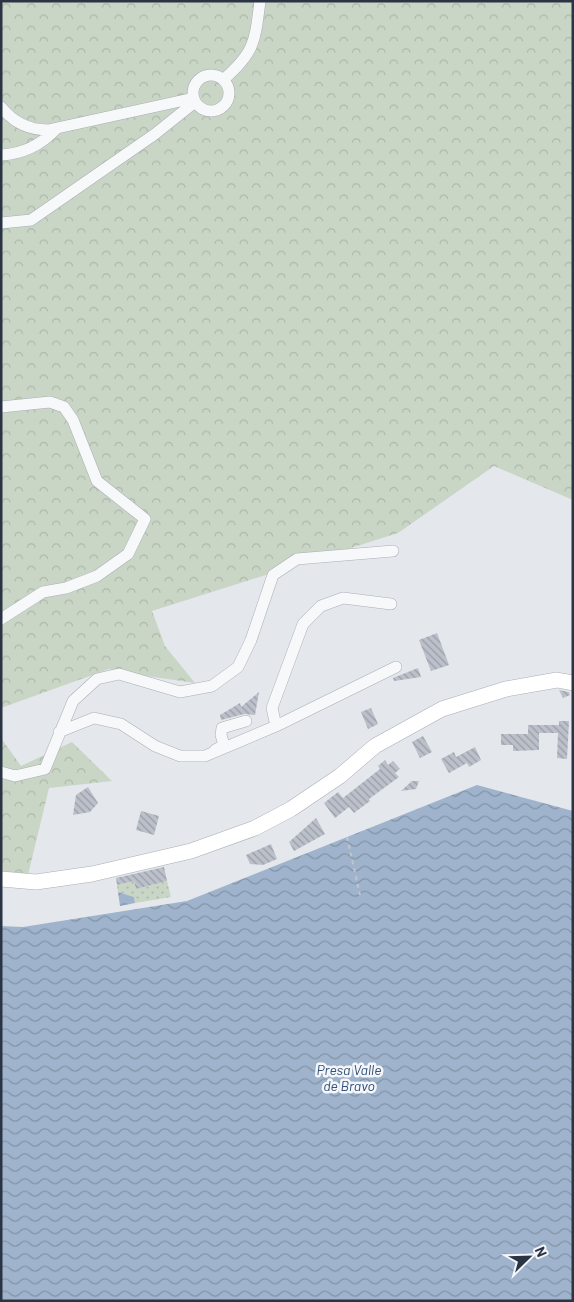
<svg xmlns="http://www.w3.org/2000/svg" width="574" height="1302" viewBox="0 0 574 1302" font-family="Barlow,sans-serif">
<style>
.grass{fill:url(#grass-dots)}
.forest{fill:url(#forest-crowns)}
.water{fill:url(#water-waves)}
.building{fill:url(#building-back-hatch)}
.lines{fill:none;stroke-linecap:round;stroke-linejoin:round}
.minor-casing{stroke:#a9aeb7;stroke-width:12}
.secondary-casing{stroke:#a9aeb7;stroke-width:16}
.path{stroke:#c2c5cb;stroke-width:2;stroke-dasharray:4 4;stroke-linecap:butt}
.minor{stroke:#f7f8fa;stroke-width:11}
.secondary{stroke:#fff;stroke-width:15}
.labels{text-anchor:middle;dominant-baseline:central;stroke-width:5;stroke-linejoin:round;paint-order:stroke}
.water-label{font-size:14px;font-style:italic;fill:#34527a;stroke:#f4f6f9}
</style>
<defs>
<pattern id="grass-dots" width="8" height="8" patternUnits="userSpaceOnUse" patternTransform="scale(1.25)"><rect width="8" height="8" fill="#c9d6c5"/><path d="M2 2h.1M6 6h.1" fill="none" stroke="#adb8ab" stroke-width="1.8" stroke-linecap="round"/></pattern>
<pattern id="forest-crowns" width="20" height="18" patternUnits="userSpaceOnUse" patternTransform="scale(1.25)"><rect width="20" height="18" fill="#c9d6c5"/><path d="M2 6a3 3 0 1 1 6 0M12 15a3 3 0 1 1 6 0" fill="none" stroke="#adb8ab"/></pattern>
<pattern id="water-waves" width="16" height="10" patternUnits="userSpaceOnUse" patternTransform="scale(1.25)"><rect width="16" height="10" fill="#9fb4cc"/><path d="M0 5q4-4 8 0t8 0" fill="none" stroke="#8293a7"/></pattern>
<pattern id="building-back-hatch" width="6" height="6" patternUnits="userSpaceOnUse" patternTransform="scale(1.25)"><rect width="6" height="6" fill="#bbc0ca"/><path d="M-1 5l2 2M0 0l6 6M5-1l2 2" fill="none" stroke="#989da6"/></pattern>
</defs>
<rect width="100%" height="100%" fill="#e4e7ec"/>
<path class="grass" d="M134 881 136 889 167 881 171 897 135 903 134 897 118 892 117 885Z"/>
<path class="forest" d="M1 1H573V500L494 466 398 533 152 611 165 646 195 683 126 673 109 669 1 708Z
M1 738 21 766 72 742 112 781 49 788 28 875 1 872Z"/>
<path class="water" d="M477 785 573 811V1301H1V926L23 927 187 901Z
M118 892 134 897 135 903 120 906Z"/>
<path class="building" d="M437 633 449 665 431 671 419 640Z
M418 668 421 677 394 681 393 678Z
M559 690 569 692 570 695 563 698Z
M259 692 255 715 244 714 221 720 220 715 240 703 241 707Z
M371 708 378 724 368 729 361 712Z
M559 721H569L567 759 557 758 558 733H539V750L513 751V745H501V734H528V725H559Z
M423 736 432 752 420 758 412 742Z
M475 747 481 760 469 767 467 763 449 773 441 759 454 752 456 757Z
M385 760 388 765 393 761 400 769 395 773 399 777 369 799 370 801 354 813 349 807 335 818 324 803 338 792 343 798 380 769 378 766Z
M412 781H419L416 789 401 791Z
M88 787 98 803 90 812 73 815 76 795Z
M141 811 159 816 154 835 136 830Z
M316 818 325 834 294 851 289 842Z
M271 844 277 859 263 865 250 864 246 855Z
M164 867 167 881 136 889 134 881 117 885 116 878Z"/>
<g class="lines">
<g class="minor-casing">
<path id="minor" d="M193 93a18 18 0 1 1 36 0a18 18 0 1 1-36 0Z
M224 79C255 52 255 41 260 1
M1 107C13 122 29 130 48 130L194 98
M1 155C23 154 41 145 56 129
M1 223 31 220 155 134 195 102
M1 407 50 402 64 407 73 420 97 481 145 519 128 554 97 576 66 588 43 592 1 619
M276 726 272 708 303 624 321 606 343 598 391 604
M59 732 94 718 121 724 155 746 180 756H205L276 726 396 667
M215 750 224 745 221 735 222 728 246 721
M1 772 15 776 45 769 73 701 97 679 119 674 180 692 212 686 238 667 251 640 273 575 297 559 393 551"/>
</g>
<g class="secondary-casing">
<path id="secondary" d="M1 879 36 882 92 874 191 851 255 828 291 809 340 776 375 746 442 709 506 689 557 680 573 683"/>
</g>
<path class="path" d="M347 837 360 895"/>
<use href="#minor" class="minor"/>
<use href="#secondary" class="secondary"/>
</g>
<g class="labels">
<g class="water-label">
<text x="349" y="1069">Presa Valle<tspan x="349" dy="16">de Bravo</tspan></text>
</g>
</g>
<rect width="574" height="1302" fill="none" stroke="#2b3445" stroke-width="5"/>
<g transform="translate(529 1257) rotate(67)" stroke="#f4f6f9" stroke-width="4" paint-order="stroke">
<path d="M0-4L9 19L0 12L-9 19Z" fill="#2b3445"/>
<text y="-8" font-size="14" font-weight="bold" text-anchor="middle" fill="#2b3445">N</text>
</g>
</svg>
